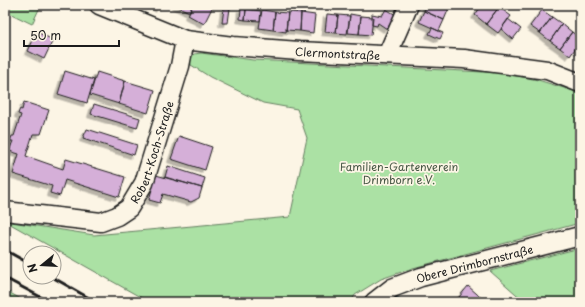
<svg xmlns="http://www.w3.org/2000/svg" width="585" height="307" viewBox="0 0 585 307" font-family="'Playpen Sans',sans-serif">
<style>
.green{fill:#abe1a4;stroke:#647e60}
.lines{fill:none;stroke-linecap:round;stroke-linejoin:round}
.stream{stroke:#598393;stroke-width:4}
.building{fill:#d5afd8;stroke:#1c1c1c;filter:url(#shadow)}
.minor-casing{stroke:#1c1c1c;stroke-width:21}
.minor{stroke:#fcf5e5;stroke-width:18}
.rail{stroke:#1c1c1c;stroke-width:3}
.labels{text-anchor:middle;dominant-baseline:central;stroke-width:3.5;stroke-linejoin:round;paint-order:stroke}
.street-label{font-size:11px;fill:#1c1c1c;stroke:#fcf5e5}
.park-label{font-size:11px;fill:#475745;stroke:#fcf5e5}
</style>
<defs>
<filter id="shadow"><feDropShadow dx="-3.5" dy="3.5" stdDeviation="0" flood-color="#0004"/></filter>
</defs>
<rect width="100%" height="100%" fill="#fcf5e5"/>
<filter id="ink" filterUnits="userSpaceOnUse"><feTurbulence type="fractalNoise" baseFrequency=".025" numOctaves="2"/><feDisplacementMap in="SourceGraphic" scale="8" xChannelSelector="R" yChannelSelector="G"/><feConvolveMatrix kernelMatrix="1 2 1 2 8 2 1 2 1" color-interpolation-filters="sRGB"/></filter>
<g filter="url(#ink)">
<path class="green" d="M5 5H41L32 24 5 11Z
M201 53 253 60 502 73 538 80 580 93V223L413 268 381 279 355 295 351 302H149L5 221 94 235 290 217 307 138 297 109 263 103 210 77 191 65 190 59 194 54Z
M580 248V302H525L490 271Z
M5 290 26 302H5Z"/>
<g class="lines">
<path class="stream" d="M397 299 400 302"/>
</g>
<path class="building" d="M155 5H161L159 9Z
M175 5H193L189 12Z
M193 5H206L212 8 204 24 188 15Z
M427 5H442L449 8 444 20 424 11Z
M482 5H496L499 7 486 24 475 15Z
M499 7 511 16 498 33 486 24Z
M224 8H230L228 23H222Z
M241 8 246 9 245 20 240 19Z
M246 9 261 11 260 21 245 20Z
M386 9 396 15 387 29 378 23 377 26 372 25V14L382 16Z
M262 10 275 12 273 30 259 28Z
M542 10 552 17 540 33 530 26Z
M424 11 444 20 439 31 419 22Z
M275 12 288 13 286 32 273 30Z
M288 12 301 13 300 31 286 30Z
M301 13 315 15 313 33 300 31Z
M327 14 338 15 336 33 325 32Z
M350 14 361 16 359 34 348 33Z
M338 15 350 16 347 34 336 33Z
M361 16 373 17 371 35 359 34Z
M552 17 562 24 550 41 540 33Z
M508 19 521 29 513 39 501 29Z
M562 24 572 32 560 48 550 41Z
M432 28 443 33 440 39 429 34Z
M37 32 53 40 44 59 28 51Z
M572 32 580 38V42L570 56 560 48Z
M580 42V52L576 48Z
M65 71 94 80 87 103 58 94Z
M97 72 125 81 119 104 90 95Z
M125 81 155 90 148 113 119 104Z
M24 102 49 110 41 134H33L26 156 63 169 66 159 125 177 119 197 65 180 60 196 50 193 52 186 13 174 19 154 9 151 13 141H10L12 136H14L21 115 18 114 19 111 20 109 22 110Z
M94 104 140 118 137 128 91 114Z
M87 129 137 145 134 155 83 138Z
M179 136 212 147 205 170 171 159Z
M168 166 205 178 202 188 165 177Z
M156 175 202 188 199 198 191 202 163 194 160 203 149 200Z
M468 286 486 302H455Z"/>
<g class="lines">
<g class="minor-casing">
<g id="minor">
<path id="s1" d="M99 5 185 40 233 46 299 51 464 59 547 70 580 83"/>
<path d="M387 55 409 5"/>
<path id="s2" d="M5 211 101 222 117 216 129 208 144 183 180 66 185 40"/>
<path id="s3" d="M374 302 392 288 421 277 580 236"/>
</g>
</g>
<use href="#minor" class="minor"/>
<path class="rail" d="M5 250 30 264
M52 277 96 302
M5 278 50 302"/>
</g>
</g>
<g class="labels">
<g class="street-label">
<text stroke="none"><textPath href="#s1" startOffset="246">Clermontstraße</textPath></text>
<text stroke="none"><textPath href="#s2" startOffset="189">Robert-Koch-Straße</textPath></text>
<text stroke="none"><textPath href="#s3" startOffset="109">Obere Drimbornstraße</textPath></text>
</g>
<g class="park-label">
<text x="399" y="166">Familien-Gartenverein<tspan x="399" dy="13">Drimborn e.V.</tspan></text>
</g>
</g>
<rect width="585" height="307" fill="none" stroke="#fcf5e5" stroke-width="20"/>
<rect x="10" y="10" width="565" height="287" fill="none" stroke="#1c1c1c" stroke-width="1.5" filter="url(#ink)"/>
<g transform="translate(42 265) rotate(252)"><circle r="19" fill="#fcf5e5" stroke="#a29e95"/>
<path d="M0-3L7 15L0 10L-7 15Z" fill="#1c1c1c"/>
<text y="-6" font-size="11" font-weight="bold" text-anchor="middle" fill="#1c1c1c">N</text>
</g>
<path d="M24 40v6h95v-6" fill="none" stroke="#1c1c1c" stroke-width="2"/>
<text x="30" y="40" font-size="12" fill="#1c1c1c" stroke="#fcf5e5" stroke-width="3" paint-order="stroke">50 m</text>
</svg>
